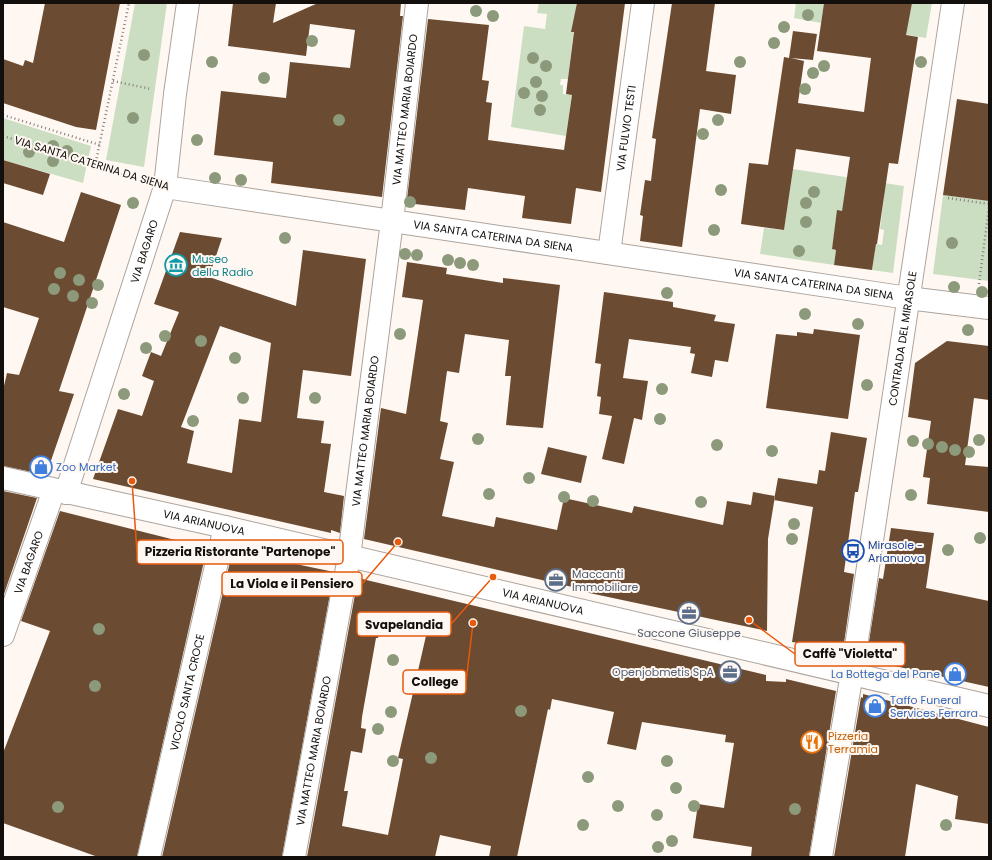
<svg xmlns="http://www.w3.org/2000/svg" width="992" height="860" viewBox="0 0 992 860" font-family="Poppins,sans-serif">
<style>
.green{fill:#ccdec2}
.building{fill:#6b4c32;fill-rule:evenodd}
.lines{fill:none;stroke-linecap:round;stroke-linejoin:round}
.street-casing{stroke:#ada49d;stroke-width:24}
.path{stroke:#827d79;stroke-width:2.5;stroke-dasharray:1 3;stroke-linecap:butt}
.street{stroke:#fff;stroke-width:22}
.tree{fill:#8c997a}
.labels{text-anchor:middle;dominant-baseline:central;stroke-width:4;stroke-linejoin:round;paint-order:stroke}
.street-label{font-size:11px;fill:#120f0c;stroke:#fff8f2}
.culture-label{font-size:11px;fill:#0d838f;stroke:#fff8f2;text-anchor:start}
.shop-label{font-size:11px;fill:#366cbe;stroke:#fff8f2;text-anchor:start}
.transit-label{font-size:11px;fill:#164399;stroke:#fff8f2;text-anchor:start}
.service-label{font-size:11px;fill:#4e5e75;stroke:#fff8f2;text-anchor:start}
.food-label{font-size:11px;fill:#c56008;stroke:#fff8f2;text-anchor:start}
.leader{fill:none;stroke:#e8590c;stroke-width:1.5}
.callout-dot{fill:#e8590c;stroke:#fff8f2;stroke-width:1.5}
.callout{fill:#fff8f2;stroke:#e8590c;stroke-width:1.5}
.callout-label{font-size:12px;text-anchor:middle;font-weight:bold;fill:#120f0c}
</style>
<rect width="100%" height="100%" fill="#fff8f2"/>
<path class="green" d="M135 3H167L144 167 106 160Z
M539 3H577L568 79H561L560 85H563V94L572 95 566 136 511 127 524 26 545 29 547 14 537 13Z
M796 3H824L821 23 794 18Z
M912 3H932L926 38 855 26Z
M3 118 91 146 83 183 3 160Z
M793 169 904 186 893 273 872 270 876 244 882 245 884 230 880 229 884 197 845 192 842 211H838L832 249 836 250 834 265 760 254 764 228 784 230Z
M943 195 989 201V281L933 274Z"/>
<path class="building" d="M45 3H120L96 130 76 127 3 103V59L23 66 25 60 33 63Z
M233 3H276L273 23 318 3H401L400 16H403L382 197 271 183 273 162 214 155 221 91 286 98 290 62 350 68 355 30 310 24 306 56 228 46Z
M577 3H625L601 192 576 188 571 224 522 218 525 196 468 188 465 210 415 204V200L407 199 428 19 489 25 482 80 489 81 486 102 492 103 488 140 564 150 572 95 566 94 574 32H571Z
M672 3H715L706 71 736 75 731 114 700 109 682 247 640 241 643 216 640 215 645 180 651 181 656 139 652 138Z
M824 3H912L906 35 918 37 898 164 889 163 877 244H876L872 270 834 265 836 250 832 249 837 210 842 211 850 157 796 149 784 230 741 224 749 163 768 165 784 57 789 58 793 31 817 34 813 60 791 58 804 61 798 103 864 112 871 58 817 51Z
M957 99 989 104V201L943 195Z
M3 160 50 174 43 195 3 183Z
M81 192 121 205 59 391 74 394 46 475 3 466V390L7 373 19 375 39 318 3 307V222L64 242Z
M180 232 222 238 209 277 296 306 303 250 366 259 351 376 303 370 297 418 324 421 321 443 331 444 324 492 344 496 340 533 331 530V533L93 479 118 409 142 416 154 381 142 376 151 352 161 356 179 312 154 304ZM220 326 271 343 261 422 239 419 232 473 187 463 194 431 181 427Z
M407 262 447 268 446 274 503 283V278L560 285 543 428 506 425 511 376H505L509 340 465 334 459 373 447 371 440 421 448 423 440 459 454 462 442 516 494 527 496 517 557 530 564 498 632 513 634 506 723 525 727 501 751 505 753 492 775 496 768 539 767 631 580 591 581 589 364 539 381 408 406 414 423 300 402 297Z
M604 292 673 302V307L716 315 714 321 735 324 728 362 715 360 712 377 691 373 695 354 690 353 691 347 629 339 623 378 648 381 642 420 634 418 624 464 602 459 612 416 599 414 601 397 597 396 601 364 595 363Z
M814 329 860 335 848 419 766 408 776 334 797 336V332L813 334Z
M947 341 989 346V400L974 398 965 465 989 467V512L927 504 930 478 923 477 931 421 908 417 915 363Z
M831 432 867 438 858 492H855L844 572 854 574 843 650 792 642 813 507 774 500 778 478 817 484 819 470 825 471Z
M548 447 587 456 581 483 541 474Z
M3 491 37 498 3 597Z
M60 511 207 548 137 857H98L3 823V753L50 631 21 621Z
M891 528 934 533 926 588 989 601V687L868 660 869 655 867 654 879 578 883 579Z
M234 551 334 572 282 857H162L232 553 233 554Z
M358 578 766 675V681L786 682V679L836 691 809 857H751L752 847 693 838 698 804 724 808 734 743 725 742 726 735 642 722 636 750 607 744 614 712 552 699 550 710 548 709 517 857H489L491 846 440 835 435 857H307ZM382 616 428 627 398 758 403 759 388 835 342 826 348 791H344L351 751 362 753 366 729 361 728 362 717 376 638H378Z
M863 694 989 727V824L955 819 958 796 916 784 905 857H834L861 697 863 698Z"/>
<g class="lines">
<g class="street-casing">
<g id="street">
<path id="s1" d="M165 187 908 298 989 308"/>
<path id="s2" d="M609 253 643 3"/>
<path id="s3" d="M3 478 225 527 989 706"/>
<path id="s4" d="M66 493 165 187 175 94 188 3"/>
<path id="s5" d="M3 635 54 490"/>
<path id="s6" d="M149 857 225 527"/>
<path id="s7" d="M294 857 349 557 392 221 417 3"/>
<path id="s8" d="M821 857 852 673 953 3"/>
</g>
</g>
<path class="path" d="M113 81 151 89
M3 115 100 145
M3 136 141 181
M95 166 129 3
M948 198 989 204
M979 284 989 207"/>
<use href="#street" class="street"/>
</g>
<g class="tree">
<circle cx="476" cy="11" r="6"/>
<circle cx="808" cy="15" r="6"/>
<circle cx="493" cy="16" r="6"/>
<circle cx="784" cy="27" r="6"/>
<circle cx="312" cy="41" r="6"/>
<circle cx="774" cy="43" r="6"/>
<circle cx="144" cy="55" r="6"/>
<circle cx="533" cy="58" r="6"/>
<circle cx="212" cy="62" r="6"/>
<circle cx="740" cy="62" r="6"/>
<circle cx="921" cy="62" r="6"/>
<circle cx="546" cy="66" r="6"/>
<circle cx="824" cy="66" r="6"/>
<circle cx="813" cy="73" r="6"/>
<circle cx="264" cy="78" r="6"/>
<circle cx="536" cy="82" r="6"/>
<circle cx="805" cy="89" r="6"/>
<circle cx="524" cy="93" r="6"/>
<circle cx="542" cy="96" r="6"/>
<circle cx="540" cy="110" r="6"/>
<circle cx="133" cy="118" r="6"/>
<circle cx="339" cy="120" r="6"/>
<circle cx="718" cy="120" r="6"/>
<circle cx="703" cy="134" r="6"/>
<circle cx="197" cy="140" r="6"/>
<circle cx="53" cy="146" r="6"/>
<circle cx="67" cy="151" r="6"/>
<circle cx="29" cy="152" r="6"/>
<circle cx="53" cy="161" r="6"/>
<circle cx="215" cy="178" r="6"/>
<circle cx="241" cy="180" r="6"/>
<circle cx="721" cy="190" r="6"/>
<circle cx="814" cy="192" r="6"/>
<circle cx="410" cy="202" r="6"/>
<circle cx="133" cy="203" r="6"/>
<circle cx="806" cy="203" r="6"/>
<circle cx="806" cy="222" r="6"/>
<circle cx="714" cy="230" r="6"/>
<circle cx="285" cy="238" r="6"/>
<circle cx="952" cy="243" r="6"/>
<circle cx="799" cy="251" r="6"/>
<circle cx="405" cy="254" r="6"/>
<circle cx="417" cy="255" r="6"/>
<circle cx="448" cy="260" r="6"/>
<circle cx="460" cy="263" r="6"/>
<circle cx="473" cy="265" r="6"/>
<circle cx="60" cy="273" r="6"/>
<circle cx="79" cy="280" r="6"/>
<circle cx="98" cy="285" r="6"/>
<circle cx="954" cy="287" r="6"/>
<circle cx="54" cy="289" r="6"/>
<circle cx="982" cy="292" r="6"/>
<circle cx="667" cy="293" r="6"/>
<circle cx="73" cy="296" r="6"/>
<circle cx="92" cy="303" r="6"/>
<circle cx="805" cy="314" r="6"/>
<circle cx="858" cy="324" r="6"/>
<circle cx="968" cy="330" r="6"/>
<circle cx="400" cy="334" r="6"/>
<circle cx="165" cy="336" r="6"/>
<circle cx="201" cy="341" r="6"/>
<circle cx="146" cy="348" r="6"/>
<circle cx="235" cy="358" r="6"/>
<circle cx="867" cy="385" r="6"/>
<circle cx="662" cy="389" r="6"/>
<circle cx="124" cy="394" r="6"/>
<circle cx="243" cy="398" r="6"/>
<circle cx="315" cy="398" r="6"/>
<circle cx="660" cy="419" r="6"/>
<circle cx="193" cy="421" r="6"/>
<circle cx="478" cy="439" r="6"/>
<circle cx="979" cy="440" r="6"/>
<circle cx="913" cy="441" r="6"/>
<circle cx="928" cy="444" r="6"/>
<circle cx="717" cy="445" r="6"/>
<circle cx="942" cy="447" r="6"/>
<circle cx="955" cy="450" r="6"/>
<circle cx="772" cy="451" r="6"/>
<circle cx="969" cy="452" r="6"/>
<circle cx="529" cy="478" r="6"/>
<circle cx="489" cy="494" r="6"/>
<circle cx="911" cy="495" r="6"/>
<circle cx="564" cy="497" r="6"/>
<circle cx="593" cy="501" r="6"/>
<circle cx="701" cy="502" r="6"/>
<circle cx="794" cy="524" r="6"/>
<circle cx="980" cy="538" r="6"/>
<circle cx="792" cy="539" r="6"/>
<circle cx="948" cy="550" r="6"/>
<circle cx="99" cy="629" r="6"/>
<circle cx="393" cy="660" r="6"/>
<circle cx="95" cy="686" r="6"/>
<circle cx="521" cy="711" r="6"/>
<circle cx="391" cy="712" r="6"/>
<circle cx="378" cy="729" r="6"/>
<circle cx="431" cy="758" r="6"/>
<circle cx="393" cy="761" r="6"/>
<circle cx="667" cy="761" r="6"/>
<circle cx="588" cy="777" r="6"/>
<circle cx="676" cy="788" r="6"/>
<circle cx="618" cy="806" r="6"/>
<circle cx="694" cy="806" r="6"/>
<circle cx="58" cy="807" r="6"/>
<circle cx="795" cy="809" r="6"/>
<circle cx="657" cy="815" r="6"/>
<circle cx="583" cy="825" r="6"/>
<circle cx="946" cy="825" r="6"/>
<circle cx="672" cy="841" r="6"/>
<circle cx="658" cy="847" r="6"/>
</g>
<defs>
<g id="museum-ring" transform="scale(1.15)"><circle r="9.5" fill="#fff8f2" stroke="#0f9aa8" stroke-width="1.5"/><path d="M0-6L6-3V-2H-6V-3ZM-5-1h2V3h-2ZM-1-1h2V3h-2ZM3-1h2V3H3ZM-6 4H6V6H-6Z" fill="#0f9aa8"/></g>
<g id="shop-ring" transform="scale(1.15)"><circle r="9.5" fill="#fff8f2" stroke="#3f7fe0" stroke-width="1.5"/><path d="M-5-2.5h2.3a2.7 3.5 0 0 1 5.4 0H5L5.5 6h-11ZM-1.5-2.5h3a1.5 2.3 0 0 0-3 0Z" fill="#3f7fe0"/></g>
<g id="bus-ring" transform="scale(1.15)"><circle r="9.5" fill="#fff8f2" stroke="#1a4fb4" stroke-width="1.5"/><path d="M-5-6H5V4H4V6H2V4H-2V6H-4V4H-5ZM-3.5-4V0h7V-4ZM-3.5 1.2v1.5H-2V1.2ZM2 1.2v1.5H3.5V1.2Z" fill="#1a4fb4"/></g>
<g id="office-ring" transform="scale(1.15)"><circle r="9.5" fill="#fff8f2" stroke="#5c6f8a" stroke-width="1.5"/><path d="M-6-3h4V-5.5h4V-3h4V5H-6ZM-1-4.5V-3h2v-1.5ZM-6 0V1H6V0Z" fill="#5c6f8a"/></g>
<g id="restaurant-ring" transform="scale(1.15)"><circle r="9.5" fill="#fff8f2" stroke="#e8710a" stroke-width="1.5"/><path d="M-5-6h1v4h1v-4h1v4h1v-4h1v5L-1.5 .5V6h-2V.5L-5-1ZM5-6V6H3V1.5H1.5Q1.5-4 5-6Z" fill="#e8710a"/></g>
</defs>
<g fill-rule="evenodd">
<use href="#museum-ring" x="176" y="265"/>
<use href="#shop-ring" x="41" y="467"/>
<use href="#bus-ring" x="853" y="551"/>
<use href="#office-ring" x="556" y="580"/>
<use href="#office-ring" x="689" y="613"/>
<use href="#office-ring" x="730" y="672"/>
<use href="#shop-ring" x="955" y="674"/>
<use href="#shop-ring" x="875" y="706"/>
<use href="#restaurant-ring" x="812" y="742"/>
</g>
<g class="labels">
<g class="street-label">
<text stroke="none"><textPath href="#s7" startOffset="756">VIA MATTEO MARIA BOIARDO</textPath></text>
<text stroke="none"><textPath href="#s2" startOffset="126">VIA FULVIO TESTI</textPath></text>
<text transform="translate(92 163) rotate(17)">VIA SANTA CATERINA DA SIENA</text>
<text stroke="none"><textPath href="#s1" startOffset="332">VIA SANTA CATERINA DA SIENA</textPath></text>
<text stroke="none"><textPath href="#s4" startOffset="254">VIA BAGARO</textPath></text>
<text stroke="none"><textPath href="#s1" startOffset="656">VIA SANTA CATERINA DA SIENA</textPath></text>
<text stroke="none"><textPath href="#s8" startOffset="525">CONTRADA DEL MIRASOLE</textPath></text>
<text stroke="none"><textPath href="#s7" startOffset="432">VIA MATTEO MARIA BOIARDO</textPath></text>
<text stroke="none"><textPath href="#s3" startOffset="206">VIA ARIANUOVA</textPath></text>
<text stroke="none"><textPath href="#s5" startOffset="77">VIA BAGARO</textPath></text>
<text stroke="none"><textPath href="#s3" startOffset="554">VIA ARIANUOVA</textPath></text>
<text stroke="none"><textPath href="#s6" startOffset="169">VICOLO SANTA CROCE</textPath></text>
<text stroke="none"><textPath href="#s7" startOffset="108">VIA MATTEO MARIA BOIARDO</textPath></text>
</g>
<g class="culture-label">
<text x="192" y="259">Museo<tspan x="192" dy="13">della Radio</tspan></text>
</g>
<g class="shop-label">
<text x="56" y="467">Zoo Market</text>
<text x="940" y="674" text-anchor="end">La Bottega del Pane</text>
<text x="890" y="700">Taffo Funeral<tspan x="890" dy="13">Services Ferrara</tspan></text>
</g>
<g class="transit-label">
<text x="868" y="545">Mirasole -<tspan x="868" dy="13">Arianuova</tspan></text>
</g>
<g class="service-label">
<text x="572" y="574">Maccanti<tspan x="572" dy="13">Immobiliare</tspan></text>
<text x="689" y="633" text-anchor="middle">Saccone Giuseppe</text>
<text x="714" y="672" text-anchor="end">Openjobmetis SpA</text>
</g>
<g class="food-label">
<text x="828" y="736">Pizzeria<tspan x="828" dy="13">Terramia</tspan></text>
</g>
</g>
<path class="leader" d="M132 481L137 552M398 542L362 584M493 577L451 624M749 620L795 654M473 623L466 682"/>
<g class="callout-dot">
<circle cx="132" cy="481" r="4"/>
<circle cx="398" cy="542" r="4"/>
<circle cx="493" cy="577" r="4"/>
<circle cx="749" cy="620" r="4"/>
<circle cx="473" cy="623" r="4"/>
</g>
<g class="callout">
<rect x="137" y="540" width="206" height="24" rx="4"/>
<rect x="222" y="572" width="140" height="24" rx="4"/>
<rect x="357" y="612" width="94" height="24" rx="4"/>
<rect x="795" y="642" width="110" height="24" rx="4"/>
<rect x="403" y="670" width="63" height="24" rx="4"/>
</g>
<g class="callout-label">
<text x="240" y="556">Pizzeria Ristorante "Partenope"</text>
<text x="292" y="588">La Viola e il Pensiero</text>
<text x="404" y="629">Svapelandia</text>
<text x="850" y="658">Caffè "Violetta"</text>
<text x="435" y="686">College</text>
</g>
<rect width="992" height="860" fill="none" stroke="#120f0c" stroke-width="8"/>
</svg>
